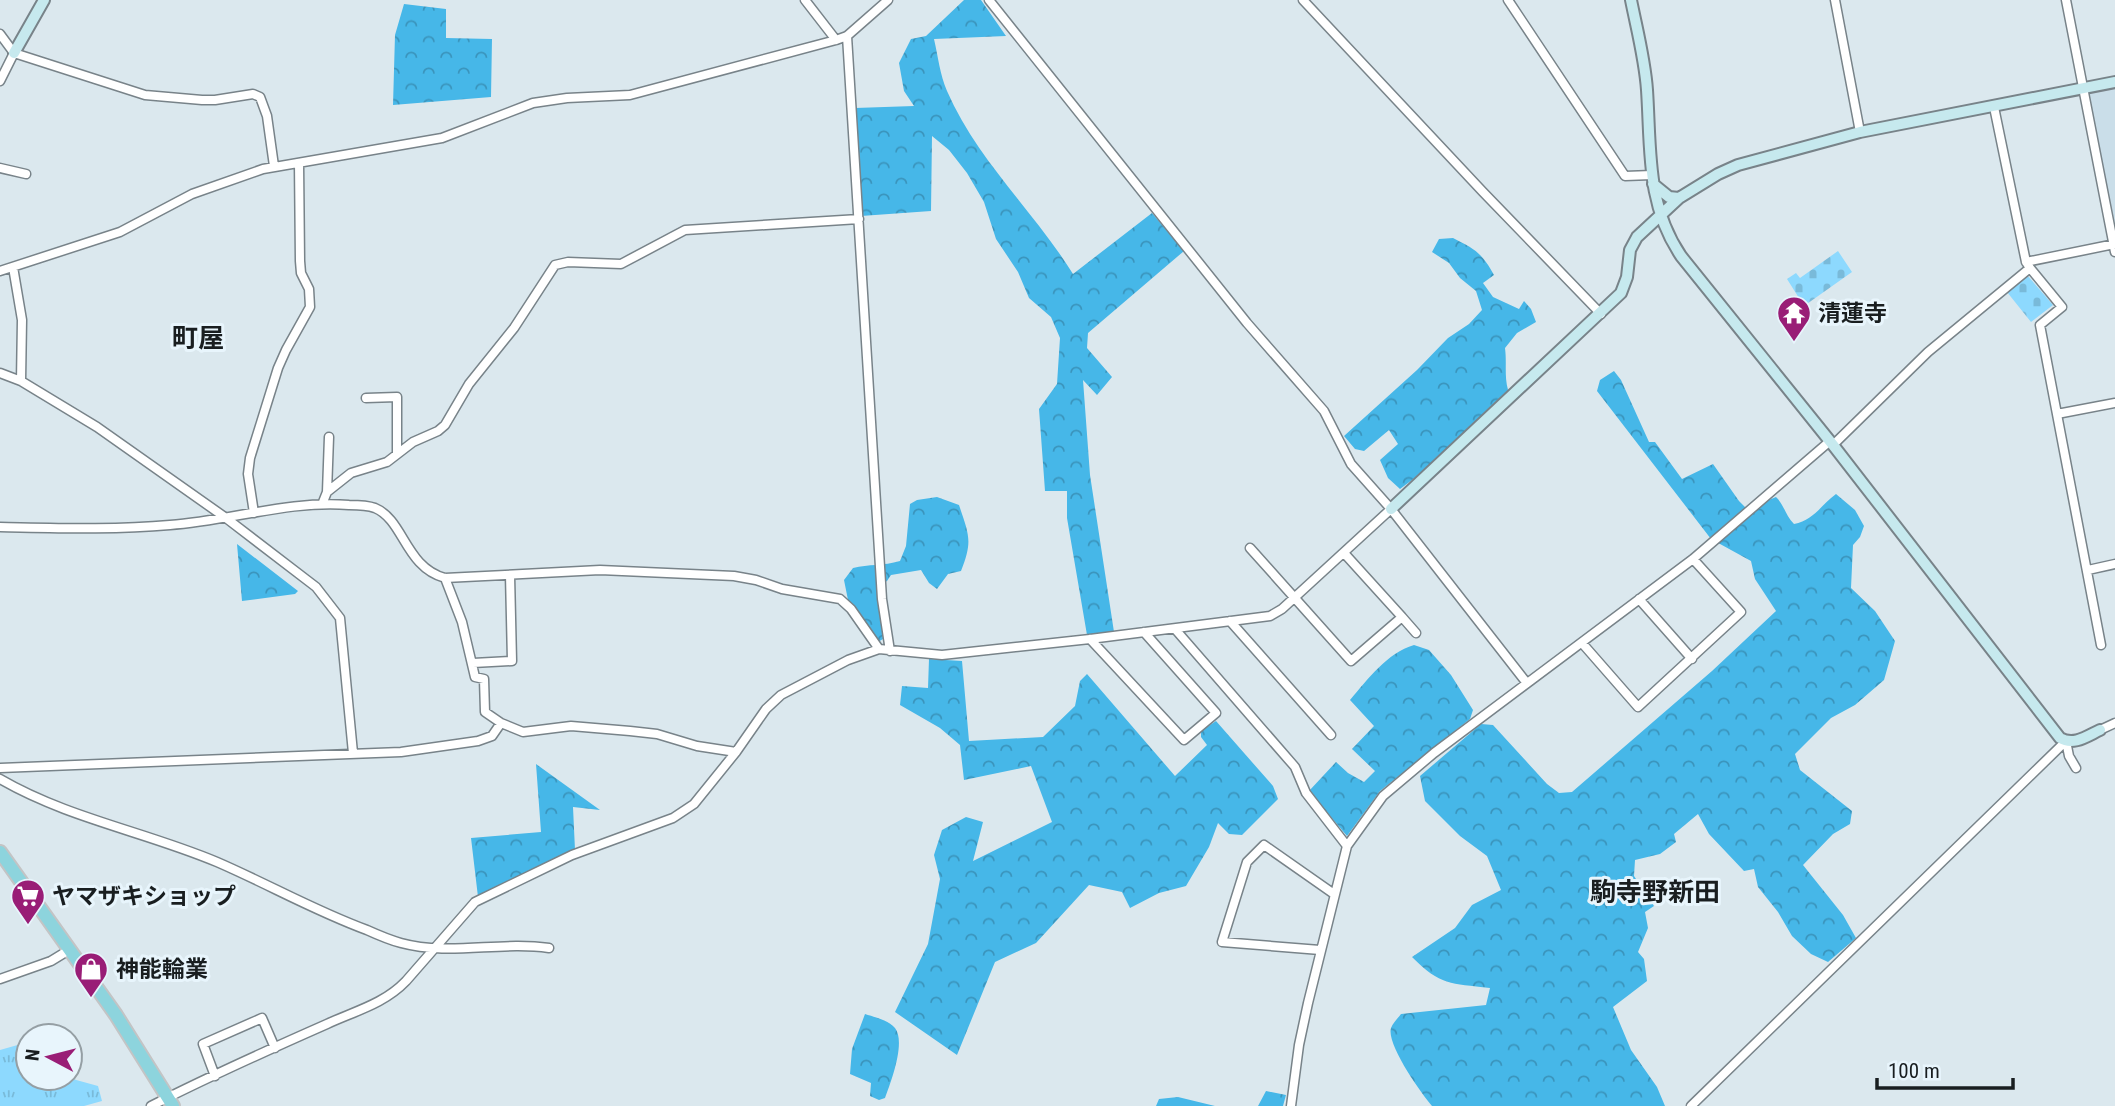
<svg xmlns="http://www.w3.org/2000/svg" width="2115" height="1106" viewBox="0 0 2115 1106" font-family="'Roboto Condensed','Noto Sans JP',sans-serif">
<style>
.built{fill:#cadee9}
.grass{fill:url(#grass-tufts)}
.forest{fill:url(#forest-crowns)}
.cemetery{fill:url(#cemetery-stones)}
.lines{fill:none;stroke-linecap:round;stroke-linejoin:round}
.street-casing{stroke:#788389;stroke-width:11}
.secondary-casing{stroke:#788389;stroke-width:14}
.primary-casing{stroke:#c3c4c5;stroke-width:16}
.street{stroke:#fff;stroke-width:8}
.secondary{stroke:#c6e9ee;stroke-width:10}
.primary{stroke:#8dd4dd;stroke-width:12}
.labels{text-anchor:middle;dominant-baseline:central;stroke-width:6;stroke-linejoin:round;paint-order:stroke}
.poi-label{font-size:23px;font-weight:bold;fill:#191e20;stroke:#e8f5fc;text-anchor:start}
.quarter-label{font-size:26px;font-weight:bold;fill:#191e20;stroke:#e8f5fc}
</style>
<defs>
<pattern id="grass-tufts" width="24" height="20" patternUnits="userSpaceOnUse" patternTransform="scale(1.75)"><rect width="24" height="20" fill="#8dd9fe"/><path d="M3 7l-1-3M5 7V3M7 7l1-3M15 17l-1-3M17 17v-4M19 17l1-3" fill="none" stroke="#79bad9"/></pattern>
<pattern id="forest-crowns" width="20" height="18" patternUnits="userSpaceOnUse" patternTransform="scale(1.75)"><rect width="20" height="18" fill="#46b7e8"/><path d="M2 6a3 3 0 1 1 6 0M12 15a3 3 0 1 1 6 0" fill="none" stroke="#3a94bc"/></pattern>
<pattern id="cemetery-stones" width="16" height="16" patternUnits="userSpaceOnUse" patternTransform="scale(1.75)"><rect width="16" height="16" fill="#8dd9fe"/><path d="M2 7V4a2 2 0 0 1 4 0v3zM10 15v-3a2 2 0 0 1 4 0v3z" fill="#79bad9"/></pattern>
</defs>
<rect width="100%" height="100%" fill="#dbe8ee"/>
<path class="built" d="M2115 88V235L2089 93Z"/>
<path class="grass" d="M28 1042V1078H69L98 1086 102 1101 84 1106H0V1050Z"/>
<path class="forest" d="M964 0H981L1006 36 934 39C938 56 940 75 947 91 977 160 1034 211 1073 274L1152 213 1184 251 1088 333 1087 348 1112 377 1097 395 1083 380 1090 475 1114 632 1087 635 1067 518V491H1045L1039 409 1057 384 1060 338 1051 317 1029 298 1018 272 996 239 984 202 967 173 949 150 932 136 931 211 861 216 855 108 914 106 904 91 899 63 911 39 926 36Z
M404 4 446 9V38L492 39 491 97 393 105 395 35Z
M1453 238C1475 249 1482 253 1494 275L1483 283 1493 297 1519 309 1524 301 1531 309 1536 322 1517 333 1505 348C1507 363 1504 375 1508 390L1420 474 1400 489 1388 478 1380 460 1398 444 1389 430 1364 451 1355 449 1344 436 1417 370 1448 338 1469 324 1482 310 1476 291 1460 278 1449 263 1432 252 1439 239Z
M1614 371 1621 380 1649 442H1655L1682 479 1713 464 1739 501 1751 513 1764 502 1776 497C1785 506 1785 515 1794 524 1814 520 1820 506 1836 494L1855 510 1864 526 1860 537 1853 545 1851 588 1875 611 1895 641 1884 680 1855 705 1831 718 1795 754 1800 770 1852 811 1850 824 1833 834 1803 865 1843 915 1856 938 1828 962 1811 954 1792 936 1778 912 1758 887 1754 869 1744 871 1709 834 1698 814 1674 834 1676 842 1660 854 1635 860 1634 876 1654 906 1645 912 1648 928 1638 952 1644 959 1647 981 1613 1007 1631 1050 1657 1087 1665 1106H1432C1421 1093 1386 1044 1391 1028 1393 1023 1398 1018 1401 1014L1486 1005 1490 988C1450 983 1441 986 1412 957L1455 928 1472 905 1501 890 1487 856 1460 836 1425 801 1420 776 1481 724 1493 725 1547 784 1559 793 1572 792 1712 671 1776 611 1755 579 1751 561 1711 539 1597 391 1600 380Z
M937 497 959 505C969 535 973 541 961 571L948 574 937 589 929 583 921 570 891 575 887 581 877 587 883 639 878 642 848 600 844 580 853 568C869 564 883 566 900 561L906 546 910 504 917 500Z
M237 544 298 591 295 594 242 601Z
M1414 645 1429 650 1451 675 1473 710 1470 719 1380 791 1347 836 1309 791 1336 762 1348 773 1364 782 1375 771 1352 749 1374 726 1350 700C1368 679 1387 653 1414 645Z
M929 659 962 661 969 741 1043 737 1075 706 1080 681 1087 674 1175 776 1207 745 1201 737V731L1216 721 1273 786 1278 799 1242 835 1229 834 1218 823 1209 847 1186 886 1159 893 1130 908 1122 892 1089 885 1036 943 995 962 957 1055 895 1012 928 944 940 879 934 855 942 830 966 817 983 822 973 861 1052 822 1031 766 964 780 960 745 940 728 900 705 902 686 928 688Z
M536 764 600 810 573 807 575 850 478 897 471 838 541 832Z
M865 1014C874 1017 888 1020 895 1028 906 1042 891 1082 885 1098L879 1100 870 1096 871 1083 850 1074 852 1049Z
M1266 1091 1286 1095 1283 1106H1258Z
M1178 1097 1215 1106H1156L1159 1099Z"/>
<path class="cemetery" d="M1838 251 1852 272 1804 306 1787 279 1796 273 1800 278Z
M2027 275 2053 305 2031 322 2007 292Z"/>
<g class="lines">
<g class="street-casing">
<path id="street" d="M805 0 836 40
M989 0 1247 323 1324 411 1351 464 1391 509 1526 682
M1303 0 1483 192 1601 314
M1508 0 1625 176 1652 175
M1835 0 1860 132
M2066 0 2115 252
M0 34 14 53
M847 36 882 599 890 651
M14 53 145 95 202 100H215L253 94 260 97 267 116 274 166
M0 81 14 53
M1994 107 2026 262 2115 244
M0 168 26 174
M13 267 22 320 21 381
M2030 268 2062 307 2040 325 2101 645
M0 271 120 232 192 194 263 169 442 138 533 103 567 98 630 95 836 40 847 36 888 0
M0 373 21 381 97 427 226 518 316 587 340 618 353 753
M366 398 397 397V453
M2057 414 2115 403
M1833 445 1928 352 2030 268 2026 262
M327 492 329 437
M323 502 327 492 351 473 387 462 413 442 438 431 445 425 469 384 514 328 555 265 568 262 621 264 685 230 859 219
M254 513 248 474 250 458 278 368 286 350 310 307 309 289 301 273 300 261 299 163
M0 527C56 528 114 530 170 525 230 521 288 500 349 505 357 505 367 505 375 508 404 520 405 567 445 578L600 570 734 576 756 580 782 589 840 599 851 609 879 649
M1250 548 1351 661 1402 617 1344 553
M2088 570 2115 564
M445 578 462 622 475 677 484 679 485 712 501 723
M1639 599 1692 659
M1402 617 1416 633
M1230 621 1331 735
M1175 629 1295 767 1306 793 1347 846
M1090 639 1184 740 1216 713 1144 632
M1582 643 1638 707 1741 612 1693 559
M473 663 512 661 510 575
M2100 730 2115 723
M2066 741 2069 756 2076 768
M0 768 401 752 478 741 492 736 501 723 523 732 571 726 630 731 657 734 697 746 736 752
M0 779C67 818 146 832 217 862 268 884 315 911 367 930 378 935 390 940 401 943 449 956 500 941 549 948
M1320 950 1222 942 1247 862 1264 845 1334 894
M0 979 51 961 69 950
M215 1076 203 1044 262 1018 275 1048
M151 1106C208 1077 268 1050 327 1024 355 1011 384 1004 406 981L475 902 572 855 673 818 694 804 736 752 766 709 781 695 848 660 879 649 942 655 1090 639 1270 616 1282 609 1391 509
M1291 1106 1299 1045 1308 1003 1347 846 1383 796 1434 753 1693 559 1830 441
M1691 1106 2066 741"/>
</g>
<g class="secondary-casing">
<path id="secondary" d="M1631 0C1637 30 1645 60 1647 90 1651 150 1646 204 1681 256L1833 445 2060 738C2074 746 2087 736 2100 730
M14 53 44 0
M1653 184 1669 197 1679 198
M1391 509 1621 293 1627 277 1630 250 1637 237 1679 198 1718 174 1738 165 1860 132 2115 82"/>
</g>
<g class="primary-casing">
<path id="primary" d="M0 852 116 1015 173 1106"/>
</g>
<use href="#street" class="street"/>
<use href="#secondary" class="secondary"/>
<use href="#primary" class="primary"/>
</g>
<defs>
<g id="temple-pin" transform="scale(1.75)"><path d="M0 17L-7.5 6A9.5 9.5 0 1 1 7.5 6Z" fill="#991d76" stroke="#e8f5fc"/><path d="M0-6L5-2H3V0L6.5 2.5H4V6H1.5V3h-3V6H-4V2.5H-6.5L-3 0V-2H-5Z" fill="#fff"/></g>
<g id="supermarket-pin" transform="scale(1.75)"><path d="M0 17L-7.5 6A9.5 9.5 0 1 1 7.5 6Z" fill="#991d76" stroke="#e8f5fc"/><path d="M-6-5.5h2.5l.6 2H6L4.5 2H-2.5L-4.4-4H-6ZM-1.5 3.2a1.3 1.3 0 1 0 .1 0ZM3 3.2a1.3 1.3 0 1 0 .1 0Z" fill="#fff"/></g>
<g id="shop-pin" transform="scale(1.75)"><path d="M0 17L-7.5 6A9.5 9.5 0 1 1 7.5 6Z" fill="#991d76" stroke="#e8f5fc"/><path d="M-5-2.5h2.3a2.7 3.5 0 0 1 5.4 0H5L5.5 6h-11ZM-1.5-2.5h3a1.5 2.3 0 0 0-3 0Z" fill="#fff"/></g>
</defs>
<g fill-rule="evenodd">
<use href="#temple-pin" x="1794" y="313"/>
<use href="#supermarket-pin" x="28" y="896"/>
<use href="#shop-pin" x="91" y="969"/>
</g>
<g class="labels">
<g class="poi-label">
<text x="1818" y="313">清蓮寺</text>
<text x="52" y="896">ヤマザキショップ</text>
<text x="116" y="969">神能輪業</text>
</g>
<g class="quarter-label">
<text x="198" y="338">町屋</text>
<text x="1655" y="892">駒寺野新田</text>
</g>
</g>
<g transform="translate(49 1057) rotate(277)"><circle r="33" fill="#e8f5fc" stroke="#959fa4" stroke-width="2"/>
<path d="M0-5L12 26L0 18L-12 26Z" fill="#991d76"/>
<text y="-10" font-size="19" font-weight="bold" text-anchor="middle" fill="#191e20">N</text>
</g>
<path d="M1877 1078v10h136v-10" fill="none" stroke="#191e20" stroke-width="3.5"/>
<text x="1888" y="1078" font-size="21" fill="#191e20" stroke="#e8f5fc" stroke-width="5" paint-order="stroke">100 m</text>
</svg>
